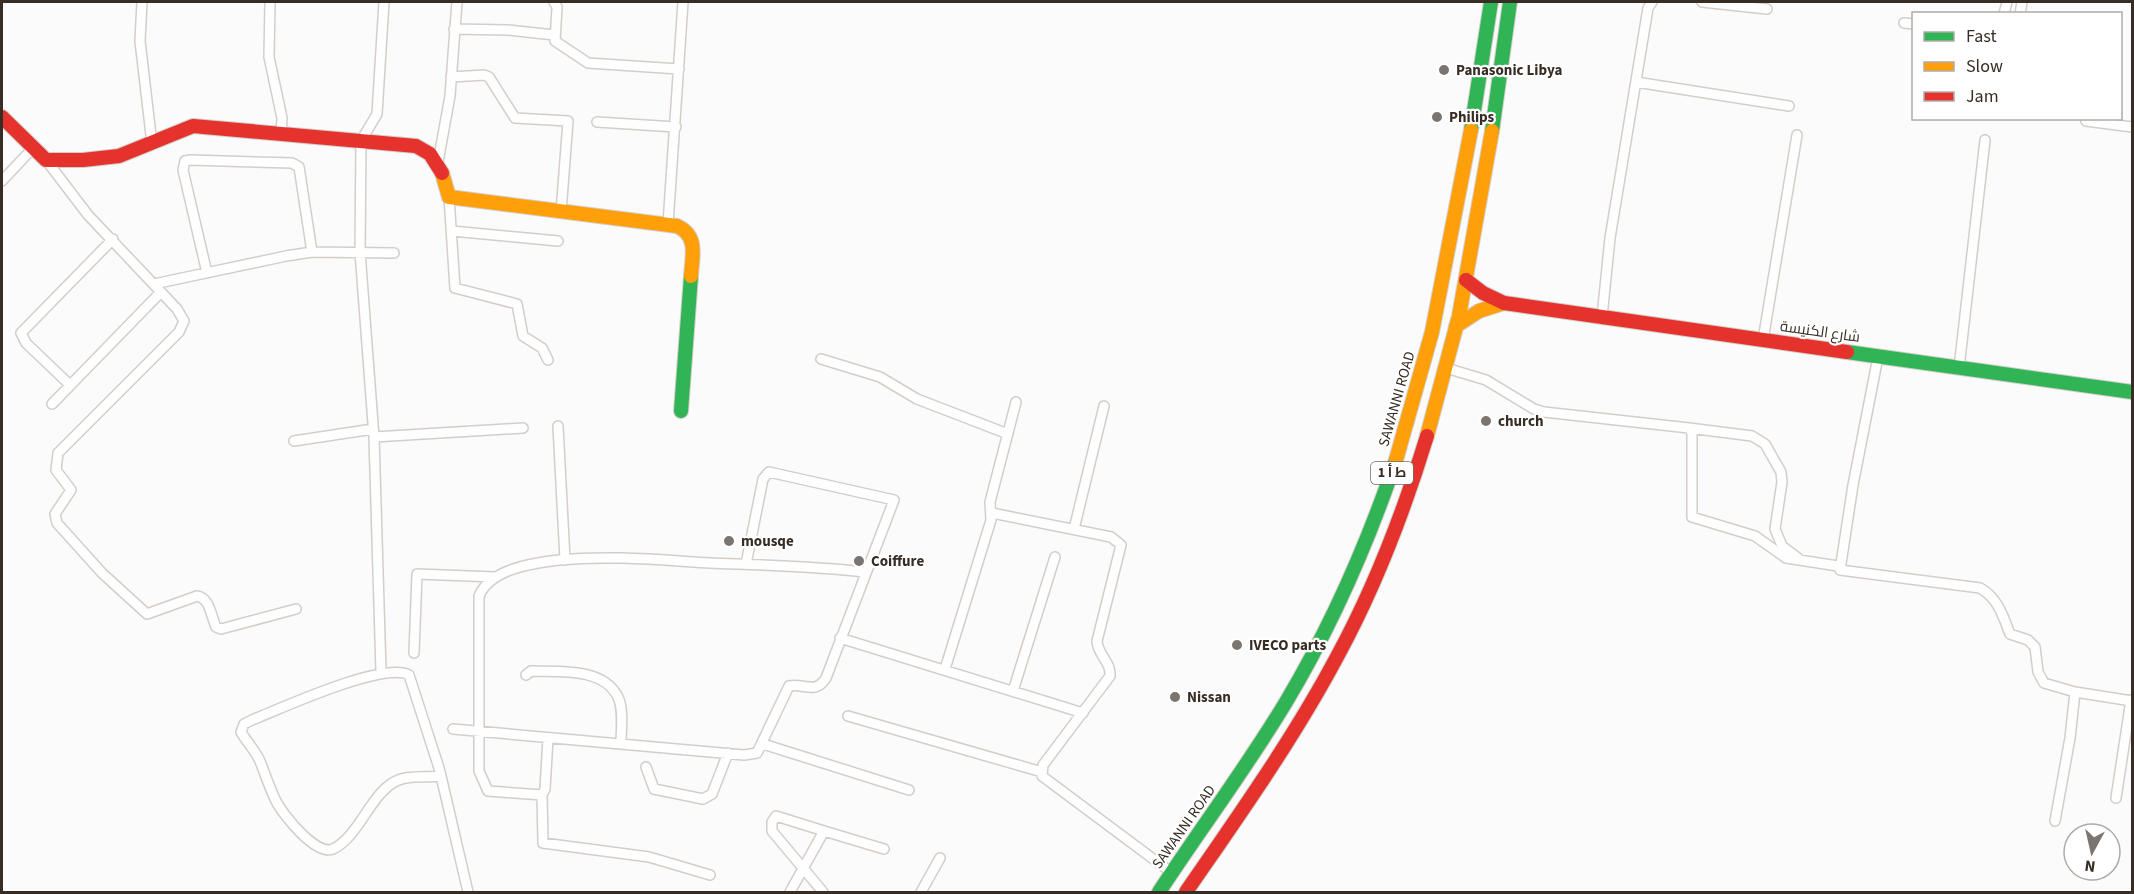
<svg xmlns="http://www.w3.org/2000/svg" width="2134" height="894" viewBox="0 0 2134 894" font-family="'Source Sans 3',Cairo,sans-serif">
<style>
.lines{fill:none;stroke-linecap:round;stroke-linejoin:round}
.street-casing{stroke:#d3ceca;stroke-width:12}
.fast-casing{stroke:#d3ceca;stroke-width:16}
.slow-casing{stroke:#d3ceca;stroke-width:16}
.jam-casing{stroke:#d3ceca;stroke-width:16}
.street{stroke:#fefefe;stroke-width:9}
.fast{stroke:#30b455;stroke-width:14}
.slow{stroke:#ff9f0a;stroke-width:14}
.jam{stroke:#e5322d;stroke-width:14}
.poi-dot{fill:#7c756f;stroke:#fff;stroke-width:2}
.labels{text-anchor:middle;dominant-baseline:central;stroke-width:4.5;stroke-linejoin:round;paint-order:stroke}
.shield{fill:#fff;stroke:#736c66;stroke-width:1.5}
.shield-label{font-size:14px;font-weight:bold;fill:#372d24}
.poi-label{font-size:15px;font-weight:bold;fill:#372d24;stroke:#fff;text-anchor:start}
.street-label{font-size:15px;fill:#372d24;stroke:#fff}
</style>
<rect width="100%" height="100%" fill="#fbfbfb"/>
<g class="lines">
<g class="street-casing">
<path id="street" d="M142 2 140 41 152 144
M270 2 269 57 282 118 281 134
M554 2 557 7 555 41 588 63 679 69
M1702 2 1767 9
M2004 14 2007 2
M2020 14 2022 2
M1904 23 1914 24
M454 29 508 30 554 35
M451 77 484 75 489 77 515 118 568 121 561 212
M1636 82 1789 106
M2086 121 2132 127
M597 122 676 127
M46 160 88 215 177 309 184 321 179 332 58 453 56 470 71 490 55 514 57 523 102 573 147 614 197 596C210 598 211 616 216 627L221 629 296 609
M438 162 450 96 457 2
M2 181 34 147
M449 197 455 288 517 304 523 336 542 348 548 360
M668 224 683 2
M452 231 558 241
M207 273 183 170 185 161 190 160 292 163 299 167 312 252
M154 284 286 256 312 252 394 253
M1602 317 1610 238 1648 8 1652 2
M1763 340 1797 135
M1878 357 1853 485 1840 570 1980 588C1998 598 2003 616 2010 634L2028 640 2035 647 2038 672 2044 683 2075 692 2132 701
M821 359 880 377 917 399 1008 434
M1446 368 1486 380 1534 409 1544 412 1689 428 1692 433V517L1755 536 1786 558 1838 566
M1959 368 1985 140
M70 385 26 343 21 333 113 239
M52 404 161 292
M558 426 565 560
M1689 428 1752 436 1765 444 1781 472 1782 482 1775 529 1782 546 1798 558
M374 437 523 428
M294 441 373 429
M992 513 1111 537 1121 545 1097 641C1098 656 1111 661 1110 676L1043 765 1042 776 1172 873
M1074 529 1104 406
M840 638 1083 713
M414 653 417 574 495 577
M945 669 991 520 990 502 1016 402
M381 672 374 437 360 252 361 141 377 114 384 2
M526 675 531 671C559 672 603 667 618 697 624 710 621 730 621 744
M1013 691 1055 557
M848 716 1042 772
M453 729 744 755 757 753 789 686C805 683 815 695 826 678L894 500 769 472 763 479 746 564
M548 738 545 789 542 795 543 843 649 857 710 875
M763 744 909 790
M646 767 654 789 703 799 712 794 728 753
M441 776C425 778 405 774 391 784 369 799 357 838 333 849 316 856 283 815 276 801 269 787 265 773 259 759 254 749 246 741 241 732L244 724 252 720C282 708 384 661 409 675L439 768 441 776 468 892
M542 795 488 791 479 771V596C490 569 533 563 559 560 608 555 660 560 710 563 761 565 814 566 865 572
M2116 798 2131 700
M2055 821 2070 738 2075 692
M790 892 824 831 884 849
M823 892 772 831V822L776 816 824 831
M921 892 940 858"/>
</g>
<g class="fast-casing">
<path id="fast" d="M1471 130 1491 2
M1492 131 1510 2
M1847 352 2132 392
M681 411 691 276
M1159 892C1201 828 1247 767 1286 702 1332 625 1367 545 1396 460"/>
</g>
<g class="slow-casing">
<path id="slow" d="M442 173 449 197 677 226C699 236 692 257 691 276
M1456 326 1479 311 1504 303
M1427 436 1459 316 1492 131
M1396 460 1432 332 1471 130"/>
</g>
<g class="jam-casing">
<path id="jam" d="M2 117 46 160H83L119 156 193 126 416 146 430 154 442 173
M1466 280 1483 293 1504 303 1847 352
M1186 892C1239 815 1294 738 1338 655 1376 585 1404 511 1427 436"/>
</g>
<use href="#street" class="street"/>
<use href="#fast" class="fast"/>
<use href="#slow" class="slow"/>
<use href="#jam" class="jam"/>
</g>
<g class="poi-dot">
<circle cx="1444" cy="70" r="6"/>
<circle cx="1437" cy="117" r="6"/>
<circle cx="1486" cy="421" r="6"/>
<circle cx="729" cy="541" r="6"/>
<circle cx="859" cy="561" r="6"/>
<circle cx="1237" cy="645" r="6"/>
<circle cx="1175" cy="697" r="6"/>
</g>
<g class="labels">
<rect class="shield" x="1371" y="462" width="42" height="22" rx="4.5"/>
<g class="shield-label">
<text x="1392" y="473">ط أ 1</text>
</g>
<g class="poi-label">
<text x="1456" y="70">Panasonic Libya</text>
<text x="1449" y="117">Philips</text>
<text x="1498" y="421">church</text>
<text x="741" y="541">mousqe</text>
<text x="871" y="561">Coiffure</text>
<text x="1249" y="645">IVECO parts</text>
<text x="1187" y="697">Nissan</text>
</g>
<g class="street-label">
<text transform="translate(1820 332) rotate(8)">شارع الكنيسة</text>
<text transform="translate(1397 399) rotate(-74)">SAWANNI ROAD</text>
<text transform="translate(1184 827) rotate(-55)">SAWANNI ROAD</text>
</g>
</g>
<rect width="2134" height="894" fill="none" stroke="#372d24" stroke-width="6"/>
<rect x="1912" y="12" width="210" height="108" fill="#ffffff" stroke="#afaba7" stroke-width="1.5"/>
<rect x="1924" y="32" width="30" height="9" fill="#30b455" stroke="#afaba7" stroke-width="1.5"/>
<text x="1966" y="42" font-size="18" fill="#372d24">Fast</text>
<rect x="1924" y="62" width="30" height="9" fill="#ff9f0a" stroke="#afaba7" stroke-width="1.5"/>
<text x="1966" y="72" font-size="18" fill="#372d24">Slow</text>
<rect x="1924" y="92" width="30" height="9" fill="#e5322d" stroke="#afaba7" stroke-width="1.5"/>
<text x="1966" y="102" font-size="18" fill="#372d24">Jam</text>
<g transform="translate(2092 852) rotate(188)"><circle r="28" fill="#ffffff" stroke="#afaba7" stroke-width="1.5"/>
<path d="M0-4.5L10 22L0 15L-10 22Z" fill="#7c756f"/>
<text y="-9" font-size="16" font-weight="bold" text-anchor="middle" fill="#372d24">N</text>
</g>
</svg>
